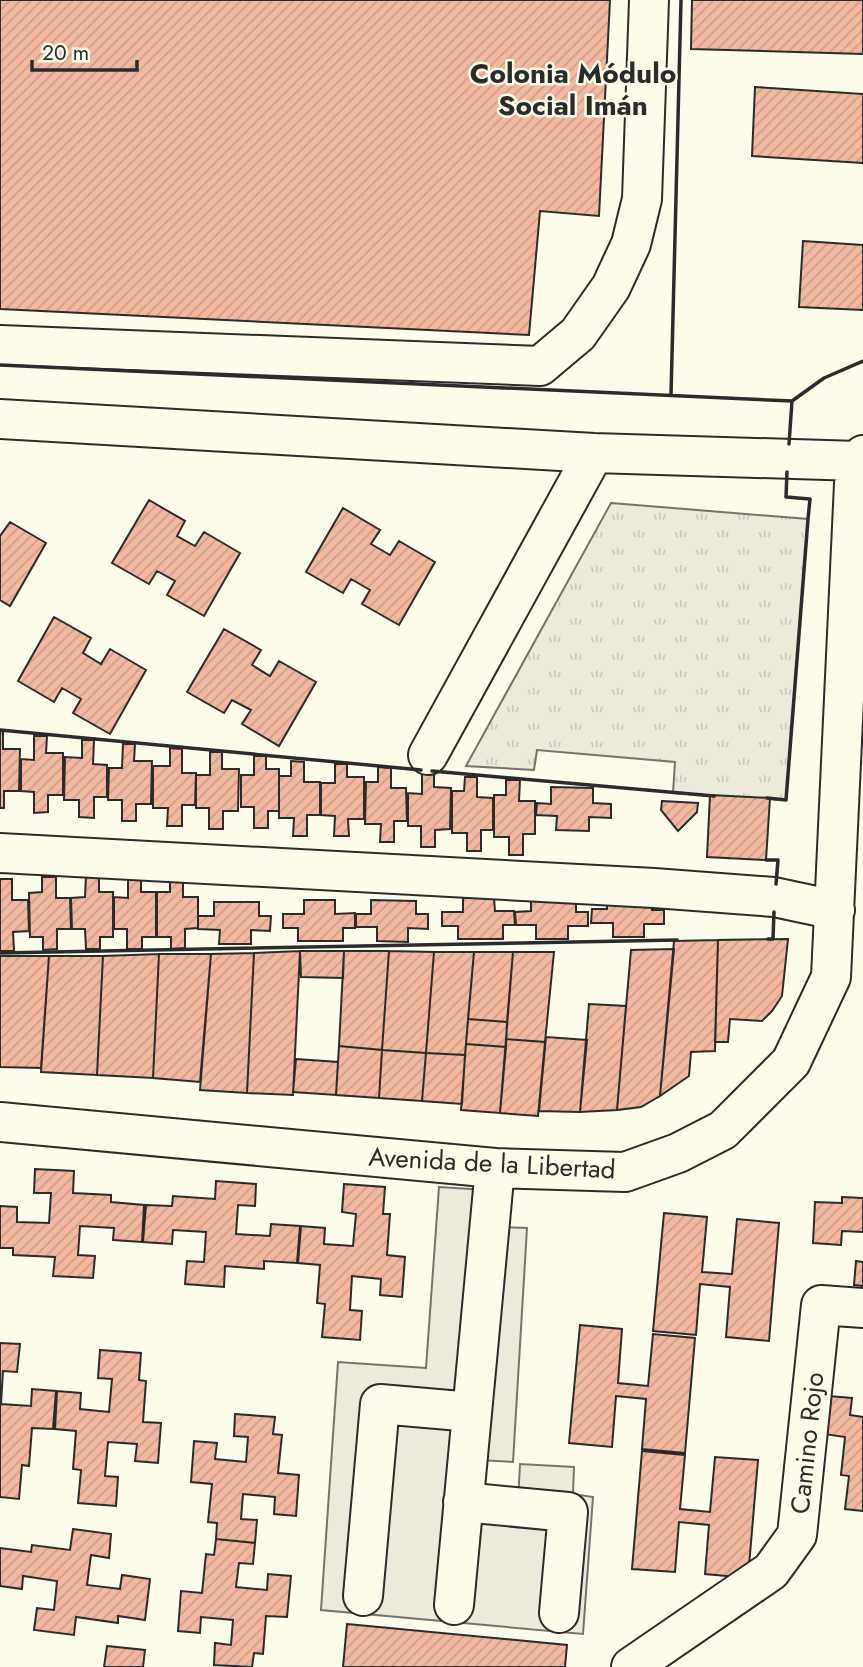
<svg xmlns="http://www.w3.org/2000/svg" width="863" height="1667" viewBox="0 0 863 1667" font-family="Jost,sans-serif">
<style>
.park{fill:url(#park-tufts);stroke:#74746e;stroke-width:2}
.parking{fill:#eceadb;stroke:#74746e;stroke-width:2}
.building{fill:url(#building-hatch);stroke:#2b2b2b;stroke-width:2}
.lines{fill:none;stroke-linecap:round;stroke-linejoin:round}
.minor-casing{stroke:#2b2b2b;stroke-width:42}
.minor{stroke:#fdfbea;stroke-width:38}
.wall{stroke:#2b2b2b;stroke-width:3.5}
.labels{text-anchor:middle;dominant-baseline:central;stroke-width:5;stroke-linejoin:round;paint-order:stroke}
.street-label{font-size:26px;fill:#2b2b2b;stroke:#fdfbea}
.neighbourhood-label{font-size:28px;font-weight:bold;fill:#2b2b2b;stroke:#fdfbea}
</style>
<defs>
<pattern id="park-tufts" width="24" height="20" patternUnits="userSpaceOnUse" patternTransform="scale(1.75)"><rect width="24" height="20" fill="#ecebdb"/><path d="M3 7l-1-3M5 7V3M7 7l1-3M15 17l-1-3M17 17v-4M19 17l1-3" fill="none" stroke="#cbcabc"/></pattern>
<pattern id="building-hatch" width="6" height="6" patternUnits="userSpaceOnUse" patternTransform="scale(1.75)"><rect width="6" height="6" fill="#f2b8a0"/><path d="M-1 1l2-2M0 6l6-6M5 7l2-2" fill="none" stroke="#d09e8a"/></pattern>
</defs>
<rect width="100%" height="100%" fill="#fdfbea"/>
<path class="park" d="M611 503 808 519 786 800 673 793 675 762 537 750 534 770 466 766Z"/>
<path class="parking" d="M439 1187 502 1191 501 1227 527 1228 513 1462 479 1460 478 1482 518 1501 520 1464 574 1467 573 1494 593 1497 583 1634 321 1610 338 1362 426 1368Z"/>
<path class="building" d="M0 0H610L599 216 540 211 529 335 0 309Z
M692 0H863V54L691 49Z
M755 87 863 94V163L752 156Z
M803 241 863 245V310L799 307Z
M149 500 185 521 177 536 195 546 204 532 240 553 204 616 167 595 175 581 157 571 149 584 112 563Z
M343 508 380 530 371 544 390 555 399 541 435 562 399 625 362 604 370 590 351 579 343 593 306 572Z
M10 522 46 543 10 606 0 600V536Z
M54 617 91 638 83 653 101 664 110 649 146 670 110 734 73 713 81 699 62 688 54 702 18 681Z
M224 629 261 650 252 665 270 676 279 661 316 682 279 746 242 724 251 710 232 700 224 713 187 692Z
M0 731H3V749H20L19 791H4V808H0Z
M34 736H47L46 753H63V795H48V812L34 813V792L21 791V759L34 760Z
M82 740H94L93 764 107 765V797H94V818L79 817V800H64L65 757 82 758Z
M123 744H135L134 761H152L151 804H136V821H122V800H108L109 768H122Z
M170 748 182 749V773H196L195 805H182V826H167L168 808H153V766H170Z
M210 752H222V769H239L238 811H223V829H209V808H196V775H210Z
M254 756H266V769H279V811H268V828H254V807H241V775H254Z
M291 761 304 762V782H320V815H307V836H293L294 818H279V776H291Z
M335 764H347V777H364V819H348L349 836H334L335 816 321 815V783H335Z
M378 767 391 768V788H406L407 821H394V842H380L381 824H365L366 782H378Z
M422 773H434V787L451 788 450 829 435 830V847H421V826H408V793L422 794Z
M465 777H477V797L493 798V830H481V851H467V833H452V791H464Z
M506 780H520L519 801H535V834H523V855H509V837H494V795H506Z
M551 787 593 788V803L611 804V818L589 817V831L556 830 557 816 536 815 537 803 551 804Z
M710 795 770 798 766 860 707 857Z
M662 801 698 803 697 812 678 831 661 810Z
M86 876H99V892H113V937H100V949H86L85 929H72L71 898 85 897Z
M128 876H141V892H156V937H142V949H127V929H114V897L128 898Z
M170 876H183V897H198V928L185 929V948L171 949V937H157V892H170Z
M42 877H56V898H70L71 929H57V949L43 950V937H30L29 893 42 892Z
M0 879H12V900H28L29 931 13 932 14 951H0Z
M607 896 652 897V910H664V924H644V937H613V923H591L592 909H607Z
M463 898H494L495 911H514L515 925H503V939H458V926H442V912H463Z
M531 898H576V912H588V926H568V939H536V925H516L515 912 531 911Z
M304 900H335V914L355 913V928H343V941H298V928H283V914H304Z
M371 900 416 901V914H428V929L408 928V942L377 941V927H356V914H371Z
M214 902H259V916H271L270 931 251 930V944H219L220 930 198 929V916H214Z
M788 939 782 996 772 1011 762 1021 730 1019 728 1042H715L718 940Z
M718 940 715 1051 691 1052 689 1076 660 1096 674 941Z
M674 949 660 1096 641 1107 617 1110 631 950Z
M300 951H344L343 978 301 977Z
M300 951 293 1095 247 1093 254 953Z
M344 951H389L382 1050 339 1046Z
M389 951 434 952 426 1053 382 1050Z
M434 952H474L465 1055 426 1053Z
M474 952H513L507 1022 468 1019Z
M513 952H554L545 1042 506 1039Z
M254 953 247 1093 200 1090 211 954Z
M159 954 153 1078 97 1075 103 956Z
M159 954H211L200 1082 153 1078Z
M0 956H49L41 1068 0 1067Z
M49 956H103L97 1075 41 1072Z
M589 1004 626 1006 617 1110 580 1112Z
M468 1019 507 1022 506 1047 466 1044Z
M546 1037 587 1040 580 1112 539 1111Z
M506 1039 545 1042 538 1116 500 1113Z
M466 1044 506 1047 500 1113 461 1110Z
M339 1046 382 1050 379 1098 336 1095Z
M382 1050 426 1053 422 1101 379 1098Z
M426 1053 465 1055 462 1104 422 1101Z
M296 1059 338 1062 336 1095 293 1092Z
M35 1169 74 1171 73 1193 111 1195V1202L144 1205 142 1242 113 1240 114 1228 80 1226 78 1255 95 1256 93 1278 53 1276 55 1257 13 1255V1248H0V1206L17 1207V1222L49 1223 51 1193H34Z
M216 1181 256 1184 255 1206 238 1205 236 1234 270 1236 271 1224 300 1226 297 1263 264 1261V1269L225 1266 224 1287 185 1284 187 1261 204 1262 206 1232 173 1230 172 1244 143 1242 146 1205 172 1206 173 1196 215 1199Z
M344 1184 385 1187 383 1214H390L387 1255 405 1257 402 1297 380 1295 381 1279 352 1276 350 1310 362 1311 360 1340 322 1337 325 1304 317 1303 320 1265 298 1263 301 1226 325 1228 324 1244 353 1246 356 1214 342 1212Z
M842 1197 863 1198V1232L842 1231 841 1245 813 1243 815 1202 842 1203Z
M664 1213 707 1217 702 1272 732 1274 737 1219 779 1223 769 1341 726 1337 730 1287 700 1284 696 1335 653 1331Z
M856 1261 863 1262V1286L854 1285Z
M580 1325 622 1329 618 1383 648 1386 653 1334 695 1338 685 1453 642 1449 646 1399 616 1396 612 1447 569 1443Z
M0 1343 20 1344 17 1372 3 1371 1 1404 31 1406 32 1389 56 1391 53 1429 32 1428 29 1466 22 1465 19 1499 0 1497Z
M100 1350 141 1353 139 1380 146 1381 143 1422 161 1423 158 1463 135 1461 137 1444 108 1442 105 1476 118 1477 116 1506 78 1503 81 1470 73 1469 76 1431 55 1429 57 1391 81 1393 80 1409 109 1412 112 1379 98 1378Z
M828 1396 852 1398 850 1415 863 1417V1511L845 1509 849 1476 841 1475 845 1437 824 1434Z
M235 1414 275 1417 273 1434 282 1435 278 1473 299 1475 296 1516 274 1514 275 1497 243 1494 241 1519 257 1520 255 1543 216 1539 217 1523 208 1522 212 1484 191 1482 194 1441 217 1443 215 1459 246 1462 248 1437 234 1436Z
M642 1451 685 1455 680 1509 710 1512 715 1457 758 1460 748 1578 705 1574 709 1525 679 1522 675 1572 632 1569Z
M73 1529 111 1534 109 1558 91 1555 87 1585 120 1589 122 1575 150 1579 145 1620 118 1616V1623L76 1617 74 1635 34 1630 37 1608 54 1610 57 1581 23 1576 22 1589 0 1586V1548L31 1552 32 1545 70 1550Z
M216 1539 255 1543 253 1564 239 1563 236 1587 267 1590 268 1574 291 1576 287 1617 266 1616 263 1654 254 1653 252 1667 214 1665 215 1643 231 1645 233 1620 201 1617 200 1633 178 1631 181 1591 202 1593 206 1554 214 1555Z
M347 1624 567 1645 565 1667H343Z
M107 1646 145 1650 143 1667H104Z"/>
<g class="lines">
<g class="minor-casing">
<path id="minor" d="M0 345 540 366 578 334 611 287 631 244 642 199 649 0
M0 419 594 453 858 461
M428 755 594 453
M0 853 654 888 774 897 835 910
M0 1122 495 1168 625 1172 678 1153 723 1130 791 1062 831 977 854 484 858 461 863 455
M463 1502 568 1512 559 1613
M363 1596 380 1404 472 1412
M454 1605 495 1168
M631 1667 771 1571 797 1535 821 1305 863 1308"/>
</g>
<use href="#minor" class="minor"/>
<path class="wall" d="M0 365 792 401 789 444
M671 395 681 0
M792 401 824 378 863 361
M0 730 421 770
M432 771 714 796
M767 798 786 800 808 519 810 499 786 497 787 472
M766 860H778L776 884
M768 939H773L774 912
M0 953 677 940"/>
</g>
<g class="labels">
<g class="street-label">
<text transform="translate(492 1163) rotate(3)">Avenida de la Libertad</text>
<text transform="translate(807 1443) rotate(-84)">Camino Rojo</text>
</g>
<g class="neighbourhood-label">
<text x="573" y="73">Colonia Módulo<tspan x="573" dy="32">Social Imán</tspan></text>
</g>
</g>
<path d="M32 60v10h105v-10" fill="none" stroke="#2b2b2b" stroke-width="3.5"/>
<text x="42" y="60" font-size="21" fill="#2b2b2b" stroke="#fdfbea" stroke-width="5" paint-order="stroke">20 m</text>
</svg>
